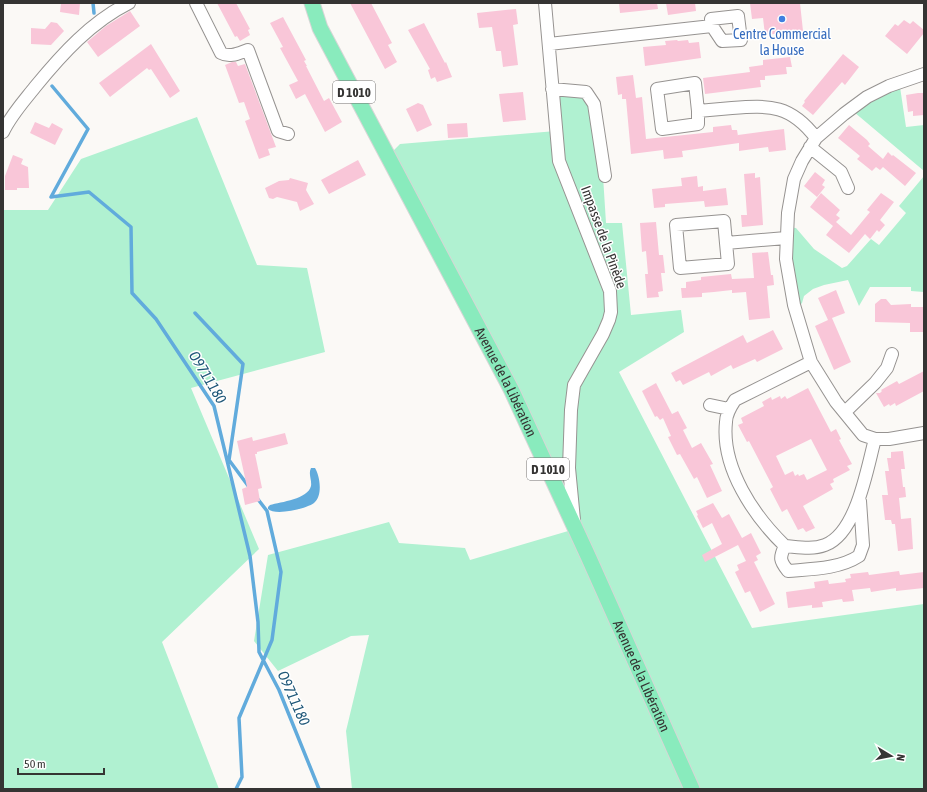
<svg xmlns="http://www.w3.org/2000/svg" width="927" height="792" viewBox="0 0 927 792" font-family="'Asap Condensed',sans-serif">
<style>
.green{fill:#b0f1d1}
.water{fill:#61abdc}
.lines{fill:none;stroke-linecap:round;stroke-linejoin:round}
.stream{stroke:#61abdc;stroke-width:3.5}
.building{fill:#f9c6d8;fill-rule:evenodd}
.minor-casing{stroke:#969391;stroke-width:14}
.major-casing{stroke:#d7d6d6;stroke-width:17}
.minor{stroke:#fff;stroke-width:12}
.major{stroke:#89ebbd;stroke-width:15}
.shop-dot{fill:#3f7fe0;stroke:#fff;stroke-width:1.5}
.labels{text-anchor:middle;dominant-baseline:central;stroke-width:3;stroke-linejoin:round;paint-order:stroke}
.shield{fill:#fff;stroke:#727170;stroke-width:1}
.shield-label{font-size:13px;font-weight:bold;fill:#353433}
.shop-label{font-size:14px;fill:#366cbe;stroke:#fff}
.street-label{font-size:14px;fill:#353433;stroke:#fff}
.water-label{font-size:15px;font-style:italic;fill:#205879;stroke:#fff}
</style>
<rect width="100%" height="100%" fill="#fbf9f6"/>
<path class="green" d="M900 87 906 127 924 125V171L854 112 867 97Z
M552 89 586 92 603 176 606 223H622L631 315 681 310 684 332 619 372 752 628 924 604V789H352L346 731 369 635 351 636 278 671 254 641 268 555 389 522 399 543 465 548 470 560 575 529 388 156 400 144 556 131Z
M197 117 257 265 307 268 325 352 191 388 259 549 162 642 219 789H3V210H48L81 159Z
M924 176V292L911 291V287H870L859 306 848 280 824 285 813 289 804 296 802 303 796 309 787 227 796 228 814 249 842 268 847 266 871 239 879 245 906 213 899 206Z"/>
<path class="water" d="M311 468H315C320 476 323 496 314 503 306 509 275 516 268 509V507L270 505C281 502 308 499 311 486 312 480 308 474 311 468Z"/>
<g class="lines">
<path class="stream" d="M93 3 94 13
M52 86 88 129 51 197 89 192 131 227 132 293 156 319 214 406 250 556 258 622 259 652 279 690 319 789
M195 313 243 364 229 460 249 487
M236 789 242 777 239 718 272 640 281 572 267 511 257 498"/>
</g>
<path class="building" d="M61 3H80L79 15 60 12Z
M217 3H236L250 29 248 30 250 35 240 41 237 36 235 37Z
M350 3H371L392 43 388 45 397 62 385 69Z
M619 3H657L658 9 620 13Z
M666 3H695L696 11 668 15Z
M750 3H800L803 31 765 35 763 18 752 19Z
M516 9 518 24 513 25 518 65 503 67 501 51H496L492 27 479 28 477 13Z
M130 11 140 26 98 57 87 42 106 26Z
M283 17 306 60 304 61 307 66H306L324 101 329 98 342 122 325 132 305 94 296 99 289 85 298 81 280 48 283 47 270 23Z
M904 20 910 24 913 21 924 30V33L907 54 885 36 895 24 898 26Z
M51 22 57 23 64 31 51 45 31 44V28L45 29Z
M424 23 445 63 446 62 452 77 437 82 435 77 431 79 428 70 430 69 408 30Z
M677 40 678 41 688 40 689 43 699 42 701 58 645 66 643 47 666 45 665 41Z
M151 44 180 91 170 98 151 69 149 70 147 68 110 97 99 83Z
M843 54 859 67 845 85 842 82 813 115 802 106 805 102 804 101Z
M790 57 792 67H786L787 74 765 76V80H760L761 87 705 94 703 78 750 72 749 67 763 65V60Z
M232 62H236L238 66 245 64 276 147 268 149 270 155 259 159 245 121 250 119 244 102 239 103 225 65Z
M633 75 636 98 642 97 646 139 713 132V127L731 125 732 130H737L738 136V135L784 129 786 150 769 152 768 147 739 151V143L682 151 683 157 664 159 663 150 631 154 626 99H622V94L618 95 616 77Z
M523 92 526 120 503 122 499 94Z
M918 93H924V115L913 116V111L908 112 906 95Z
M418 103 423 105 432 125 417 132 406 109Z
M35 122 49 128 52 123 63 129 55 145 30 133Z
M467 123 468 137 448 138 447 124Z
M849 125 867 140 870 144 868 146 883 159 888 152 892 156 893 155 916 173 905 186 883 167 880 170 876 167 872 171 857 159 860 156 838 138Z
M13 155 23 159 21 164 28 167 29 188H17V190H5V176Z
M358 160 366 175 329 194 321 180Z
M815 172 825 180 822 185 825 187 817 197 804 186Z
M755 173V178L760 177 763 225 742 227 741 215H747L744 174Z
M697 176 698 187 703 186V191L726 188 728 205 705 207 704 201 665 204V207L654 208 652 189 682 186 681 178Z
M290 178 308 183 306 190 314 204 300 211 297 202 277 197 273 199 269 198 265 188 279 181 289 180Z
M821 193 840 210 836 215 840 218 836 222 851 235 870 212 867 210 881 193 894 202 880 220 885 225 879 232 877 230 870 239 865 234 849 253 826 235 833 226 810 207Z
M656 222 659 255H663L665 273H661L663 291 658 292 659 297 647 298 645 274H648L646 251 642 252 640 223Z
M768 252 771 275H773L774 285 767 286 770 318 749 320 746 292 732 293V290L714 292 702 293V297L682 298 681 288H686V282L701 280V277L731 274 732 279 754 278 752 253Z
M836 290 845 313 832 318 851 362 834 370 815 326 828 320 818 298Z
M881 299H886L891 305 911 304V307H923L924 332H910V323L875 322V304Z
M773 330 783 349 757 362 755 359 733 369 731 365 711 376 709 372 683 385 680 380 676 382 671 373 743 335 747 343Z
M924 371V391L896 406 895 403 890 406 889 404 884 407 876 393H880L882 391 881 390 897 381 899 384Z
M656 383 672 414 678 411 687 428 683 430 692 448 701 443 713 464 710 465 722 491 707 498 697 477 694 479 680 454 677 455 668 437 671 436 663 418 660 420 657 416 655 417 642 391Z
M808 388 831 432 836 429 841 439 839 440 852 464 847 466 850 470 833 479 834 482 830 484 833 489 803 506 815 528 806 532 803 528 798 530 787 509 782 512 770 489 773 487 749 441 747 442 738 425 743 423 741 418 764 406 762 402 771 397 772 400 780 396 781 399 785 396 787 399ZM811 439 827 470 807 480 804 474 799 476 798 474 795 476 793 471 785 475 776 456Z
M285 433 288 444 257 452V454H255L262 488 258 489 260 501 245 505 242 489 247 487 237 441 252 437 253 441Z
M903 451 905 469H901L903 487H905L906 497 899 498 900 508 901 519 911 518 913 549 898 551 895 524H892L891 520H885L882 495H888L885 471H889L887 458H891V452Z
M713 503 722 518 729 514 742 538 751 533 761 553 756 556 758 560 754 562 775 604 760 612 750 591 745 593 735 572 739 570 737 565 746 561 738 545 705 562 702 555 722 544 712 523 703 528 697 516 698 515 696 511Z
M899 571 900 575 924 572V588L896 591V588L871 592 870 588 852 590 854 601 843 602 842 599 822 602 823 607 812 608V605L788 608 786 592 815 588 814 582 828 580 829 584 846 582 845 579 851 578 850 574 868 572 869 575Z"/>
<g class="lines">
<g class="minor-casing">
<path id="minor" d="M196 3 221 53C230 58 239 53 248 50L278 131 288 134
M545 3 559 161 610 291 611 312 609 320 603 334 574 385 571 410 569 468 574 520
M549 44 712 26 722 41 741 40 738 16 711 19 712 26
M924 74 889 86 867 97 844 114 816 138 802 161 794 179 788 213 786 259 794 305 811 362 836 402 863 435 875 439H889L924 433
M552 89 586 92 594 104 605 176
M698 111V124L662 129 657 89 695 83 698 111C709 110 721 109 732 108 770 105 791 105 816 138
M3 132C11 115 24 101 35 87 62 54 91 22 129 3
M810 147 841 172 848 188
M726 243 724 221 676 225 680 268 728 264 726 243 786 238
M811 362 735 400C731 406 726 414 726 422 721 468 754 516 785 546 798 547 812 550 825 545 857 533 867 468 875 439
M710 405 729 409
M845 412 875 383 887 368 892 354
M785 546C779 558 780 561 788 571 812 569 839 569 859 556L863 545 860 501"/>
</g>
<g class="major-casing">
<g id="major">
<path id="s1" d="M312 3 320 28 511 389 588 556 692 789"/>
</g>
</g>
<use href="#minor" class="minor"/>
<use href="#major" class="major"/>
</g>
<circle class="shop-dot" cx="782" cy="19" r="4"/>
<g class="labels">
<g class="shield">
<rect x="333" y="81" width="42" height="22" rx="3"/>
<rect x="527" y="458" width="42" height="22" rx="3"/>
</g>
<g class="shield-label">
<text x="354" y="92">D 1010</text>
<text x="548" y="469">D 1010</text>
</g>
<g class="shop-label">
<text x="782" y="34">Centre Commercial<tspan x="782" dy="16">la House</tspan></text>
</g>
<g class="street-label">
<text transform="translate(604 237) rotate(70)">Impasse de la Pinède</text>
<text stroke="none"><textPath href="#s1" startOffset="426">Avenue de la Libération</textPath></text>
<text stroke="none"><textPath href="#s1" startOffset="750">Avenue de la Libération</textPath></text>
</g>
<g class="water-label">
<text transform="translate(208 377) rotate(59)">O9711180</text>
<text transform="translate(294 698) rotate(66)">O9711180</text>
</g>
</g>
<rect width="927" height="792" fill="none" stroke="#353433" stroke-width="8"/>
<g transform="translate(891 756) rotate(100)" stroke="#ffffff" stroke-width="3" paint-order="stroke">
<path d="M0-3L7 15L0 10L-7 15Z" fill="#353433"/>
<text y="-6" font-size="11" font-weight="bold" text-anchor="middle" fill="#353433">N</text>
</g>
<path d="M18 768v6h86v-6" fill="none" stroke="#353433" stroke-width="2"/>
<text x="24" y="768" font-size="12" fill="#353433" stroke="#ffffff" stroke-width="3" paint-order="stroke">50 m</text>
</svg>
